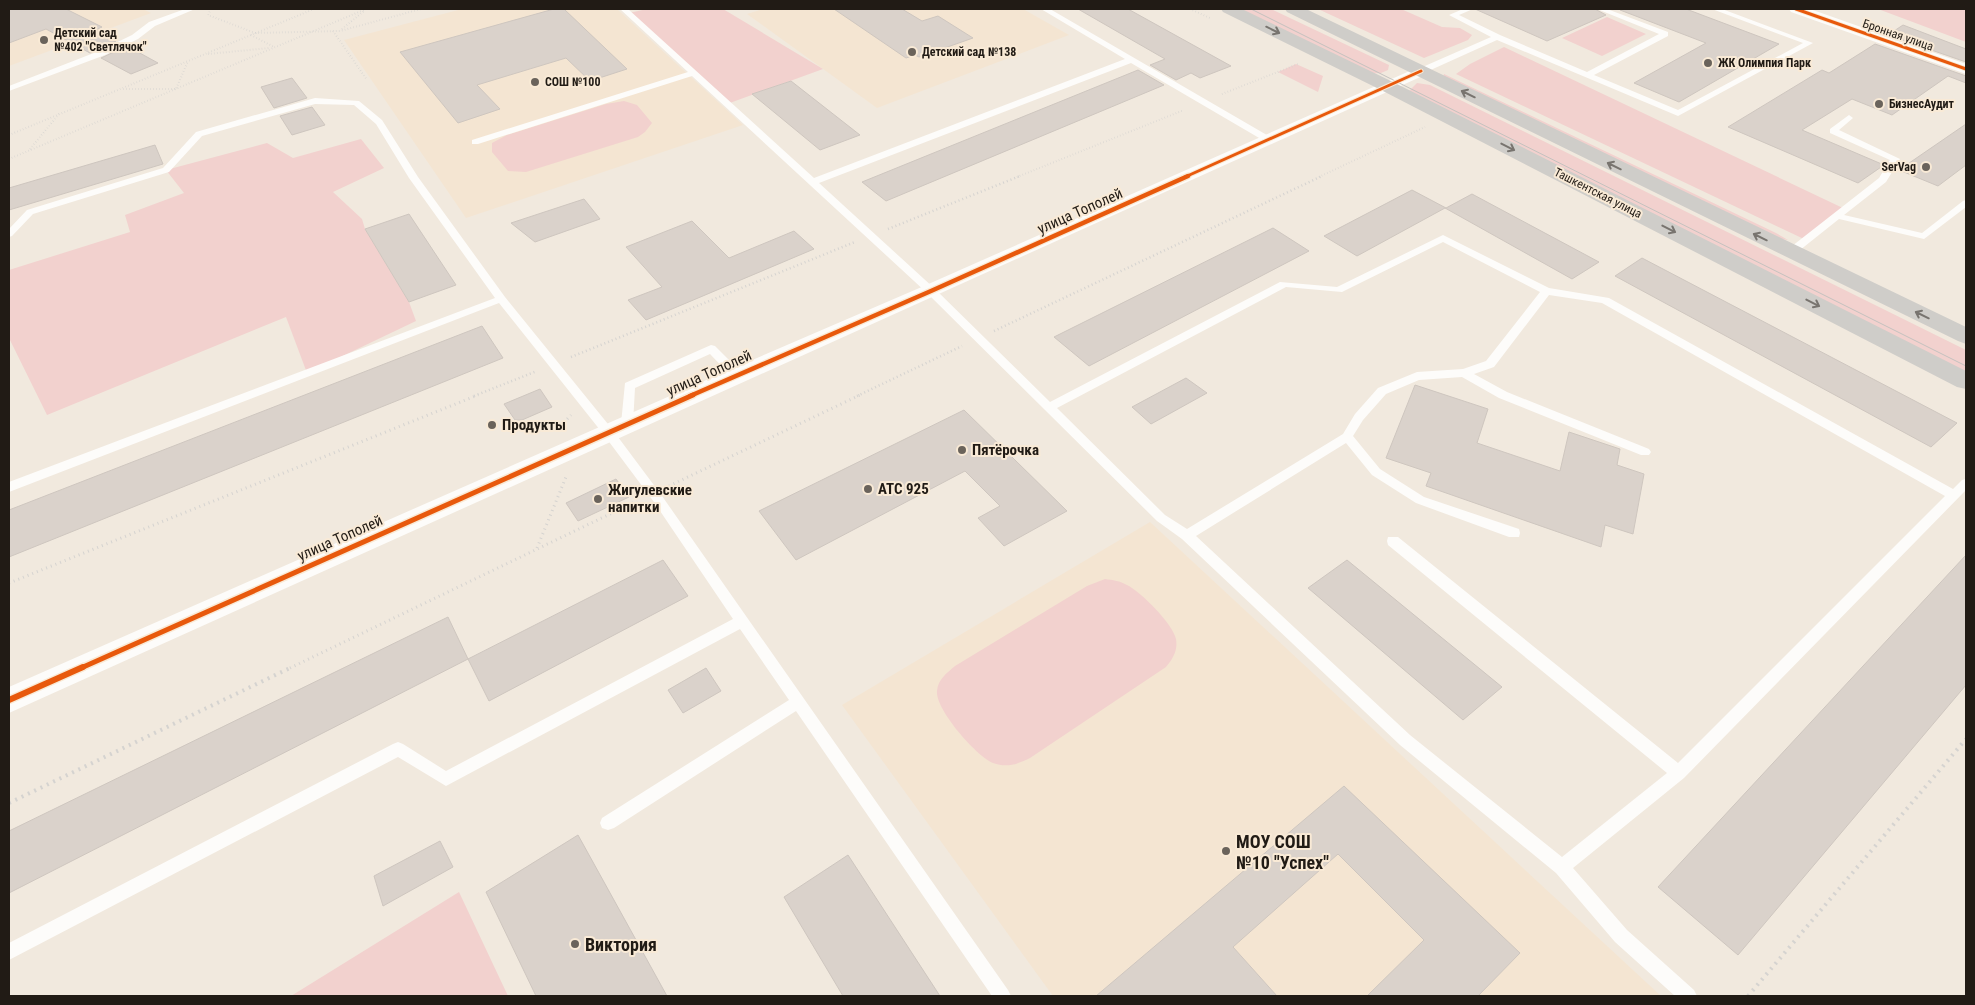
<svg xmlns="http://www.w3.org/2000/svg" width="1975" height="1005" viewBox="0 0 1975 1005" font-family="'Roboto Condensed',sans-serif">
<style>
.built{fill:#f4e5d2}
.green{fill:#f2d1ce}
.building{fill:#dad2cb;stroke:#cec6bf}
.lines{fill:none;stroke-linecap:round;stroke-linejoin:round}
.path-far3{stroke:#d5d3d0;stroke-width:2;stroke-dasharray:0.5 2.5;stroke-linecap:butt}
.path-far2{stroke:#d5d3d0;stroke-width:2.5;stroke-dasharray:1 3;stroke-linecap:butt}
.path-far1{stroke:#d5d3d0;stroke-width:3;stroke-dasharray:1 4;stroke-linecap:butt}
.path{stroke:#d5d3d0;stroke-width:4;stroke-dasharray:2 5;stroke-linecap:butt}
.lane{fill:#fdfcfa;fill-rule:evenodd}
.street{fill:#fdfcfa;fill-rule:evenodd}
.secondary{fill:#cfcdc9;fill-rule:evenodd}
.tram{stroke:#c4c2bf;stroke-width:1}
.cycleway-far3-casing{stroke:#f9ead6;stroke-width:5}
.cycleway-far2-casing{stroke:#f9ead6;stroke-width:7}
.cycleway-far1-casing{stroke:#f9ead6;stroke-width:8}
.cycleway-casing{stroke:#f9ead6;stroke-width:9}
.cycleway-far3{stroke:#e8590c;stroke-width:3}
.cycleway-far2{stroke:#e8590c;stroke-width:4.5}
.cycleway-far1{stroke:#e8590c;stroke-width:5}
.cycleway{stroke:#e8590c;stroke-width:6}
.oneway{stroke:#78746f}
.poi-dot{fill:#6a635b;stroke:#f9ead6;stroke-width:2}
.labels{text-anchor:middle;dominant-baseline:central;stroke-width:4;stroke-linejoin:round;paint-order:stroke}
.far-poi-label{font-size:12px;font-weight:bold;fill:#211b15;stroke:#f9ead6;text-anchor:start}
.far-street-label{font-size:12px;fill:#211b15;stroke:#f9ead6}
.street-label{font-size:15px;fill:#211b15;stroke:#f9ead6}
.poi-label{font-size:15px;font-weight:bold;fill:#211b15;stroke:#f9ead6;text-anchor:start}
.near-poi-label{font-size:18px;font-weight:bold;fill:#211b15;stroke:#f9ead6;text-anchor:start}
</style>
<rect width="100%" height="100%" fill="#f1e9de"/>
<path class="built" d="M9 9H143L151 13 9 66Z
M462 9H617L743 125 466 218 344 40Z
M763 9H1023L1069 35 877 108 747 14Z
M1150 522 1661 996H1053L842 705Z"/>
<path class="green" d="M647 9H723L823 69 727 104 629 13Z
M1233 9H1271L1389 65 1388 70 1381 73 1362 74Z
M1318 9H1401L1442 27 1460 28 1472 35 1468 40 1424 58Z
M1878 9H1966V42Z
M1607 17 1646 34 1602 56 1562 38Z
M1504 47 1845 209 1806 240 1456 74 1470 64Z
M1296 64 1323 76 1318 92 1278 72Z
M1444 74 1776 233 1788 240 1769 237 1443 78Z
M1417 83 1430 85 1966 350V376L1409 91Z
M624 101 637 105 652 123 645 132 638 137 526 172 508 171 492 152V143L507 135 606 104Z
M361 139 384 168 333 192 362 219 365 229 409 302 416 321 307 373 286 317 47 415 9 338V270L130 232 125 215 184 193 166 170 267 143 293 158Z
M1105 579C1113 580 1120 581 1127 585 1141 592 1173 624 1176 639 1178 650 1173 659 1166 667L1030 758C1018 764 1007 768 993 763 976 756 935 709 937 691 938 679 947 673 955 666L1087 586Z
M459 892 508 996H291Z"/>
<path class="building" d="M9 9H66L102 27 96 30 116 41 90 53 46 29 9 43Z
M554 9H564L627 69 590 81 566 58 477 85 500 109 458 123 400 52Z
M834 9H902L922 21 938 16 973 38 919 57 915 55 906 58Z
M1078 9H1128L1231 66 1200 78 1191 73 1176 80 1150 65 1165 59Z
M1475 9H1595L1606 15 1547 41Z
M1621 9H1686L1779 44 1679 102 1634 83 1706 43 1620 10Z
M1903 25 1966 49V62L1888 35Z
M1875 44 1966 76V83L1948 76 1892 115 1852 99 1802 130 1884 165 1858 183 1728 127 1822 70 1829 73Z
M127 46 158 63 131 74 101 58Z
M1138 70 1164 85 886 201 862 182Z
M292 78 307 98 274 108 261 87Z
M791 81 860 135 820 150 752 94Z
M312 107 325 125 292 135 280 116Z
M1966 124V165L1938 186 1899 170Z
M155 145 163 164 9 210V188Z
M1412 190 1446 208 1472 194 1599 262 1572 279 1445 208 1357 256 1324 236Z
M584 199 600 219 535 242 511 223Z
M409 214 456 285 409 302 365 229Z
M692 221 729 258 794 231 814 249 646 320 628 300 662 287 626 247Z
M1273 228 1309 251 1089 366 1054 337Z
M1642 258 1957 423 1931 447 1615 276Z
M482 326 503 358 9 557V510Z
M1186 378 1207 393 1151 424 1132 407Z
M1415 385 1488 409 1477 443 1560 471 1569 432 1620 449 1617 465 1644 474 1633 534 1605 525 1601 547 1426 486 1431 473 1386 458Z
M540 389 552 407 522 420H515L504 404Z
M964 410 1067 511 1004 546 978 518 1000 506 965 471 796 560 759 511Z
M616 479 629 497 578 521 566 503Z
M1966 555V685L1738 955 1658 887Z
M663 560 688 596 489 701 468 659Z
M1347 560 1502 687 1463 720 1308 588Z
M448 617 468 659 9 893V831Z
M706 668 721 691 683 713 668 690Z
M1344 786 1520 953 1478 996H1367L1424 940 1338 854 1233 947 1277 996H1096Z
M578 835 667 996H536L486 892Z
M440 841 453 867 383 906 374 876Z
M848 855 940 996H843L784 897Z"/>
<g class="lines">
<path class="path-far3" d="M211 9 208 15 255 33 340 31 421 9
M1190 9 1210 18
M342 29 364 11
M333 31 367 80
M251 35 274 47
M208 54 269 48
M123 89H176L188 61
M1222 94 1298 64
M9 135 314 9
M30 149 59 114
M9 159 366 9
M1017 177 1184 110
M1319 177 1425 127"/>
<path class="path-far2" d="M888 229 1020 176
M994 331 1322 176
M571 357 855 242
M474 396 537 371
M857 396 962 346"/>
<path class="path-far1" d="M557 430 571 415
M669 486 860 395
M537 548 566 477
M9 583 478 395
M290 668 637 501"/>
<path class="path" d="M9 803 292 667
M1748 996 1966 739"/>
<path class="lane" d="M185 9H195L155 26 138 39 105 55 9 91V86L99 51 132 35 149 22Z
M620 9H628L814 178 1125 59 1041 9H1050L1272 138V142H1266L1131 63 819 183 935 289 1050 402 1280 282 1337 287 1443 235 1549 288 1609 298 1953 489 1962 480 1966 479V490L1684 778 1573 868 1627 930 1694 990 1697 996H1675L1615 942 1556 873 1400 745 1182 539 1157 521 927 293 692 76 478 144H472V140L688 72ZM1443 242 1540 292 1486 361 1463 369 1417 372 1378 388 1355 414 1343 434 1187 529 1165 515 1057 408 1286 287 1342 292ZM1549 295 1602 303 1945 496 1678 763 1398 537H1388L1387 541 1388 545 1667 773 1562 857 1410 735 1196 536 1346 443 1372 475 1416 503 1509 537H1519L1520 533 1519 529 1424 497 1380 469 1353 436 1363 420 1386 394 1419 380 1462 377 1499 398 1641 455H1649L1651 452 1649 449 1507 392 1474 374 1494 367Z
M1463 9H1473L1459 15 1500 35 1587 72 1659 34 1597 9H1607L1668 32V36L1594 75 1678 110 1803 43 1712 9H1722L1813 43 1678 116 1497 40 1424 73H1418V69L1491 37 1449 15Z
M315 98 359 101 382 120 418 177 505 297 612 429 662 496 1008 990 1011 996H992L796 711 614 828 608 830 602 828 600 823 602 818 789 700 740 629 446 786 398 757 9 960V943L393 744 398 742 403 744 446 771 733 619 654 502 604 435 499 303 9 492V482L495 298 409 178 376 124 354 105 315 104 202 136 169 172 33 214 12 236 9 237V229L27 210 163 168 196 132Z
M1849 115 1853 118 1839 130 1900 159 1886 182 1844 215 1922 233 1963 201 1966 200V207L1924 239 1839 219 1795 254H1787V250L1879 178 1890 160 1830 133V129Z
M711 345 715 346 741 372 743 375 741 378H733L710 354 635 388 633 424 627 428 623 427 621 424 625 383Z"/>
<path class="street" d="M1789 9H1810L1966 64V74L1791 12Z
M1421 66 1427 68 1429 71 1427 74 9 713V687L729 370 924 286Z"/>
<path class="secondary" d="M1221 9H1242L1393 82 1966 371V389L1957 387 1381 90 1223 12Z
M1285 9H1306L1966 327V344L1958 341 1287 12Z"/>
<path class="tram" d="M1251 9 1966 366"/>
<g class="cycleway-far3-casing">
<path id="cycleway-far3" d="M1796 9 1966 69
M1185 177 1421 71"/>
</g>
<g class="cycleway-far2-casing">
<path id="cycleway-far2" d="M690 396 931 291 1188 176"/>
</g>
<g class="cycleway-far1-casing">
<path id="cycleway-far1" d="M81 668 693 395"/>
</g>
<g class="cycleway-casing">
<path id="cycleway" d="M9 700 83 667"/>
</g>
<use href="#cycleway-far3" class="cycleway-far3"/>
<use href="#cycleway-far2" class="cycleway-far2"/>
<use href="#cycleway-far1" class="cycleway-far1"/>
<use href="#cycleway" class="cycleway"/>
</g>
<defs><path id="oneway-shaft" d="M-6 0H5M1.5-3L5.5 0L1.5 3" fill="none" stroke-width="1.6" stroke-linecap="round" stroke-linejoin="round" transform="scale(1.25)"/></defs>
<g class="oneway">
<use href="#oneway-shaft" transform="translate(1273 30) rotate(26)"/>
<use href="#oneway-shaft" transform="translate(1468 94) rotate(-154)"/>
<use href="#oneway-shaft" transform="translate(1508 147) rotate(27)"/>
<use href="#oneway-shaft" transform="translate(1614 166) rotate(-154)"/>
<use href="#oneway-shaft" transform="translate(1669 229) rotate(27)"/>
<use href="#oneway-shaft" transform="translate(1760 237) rotate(-154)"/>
<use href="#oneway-shaft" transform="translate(1813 303) rotate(27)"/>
<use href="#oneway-shaft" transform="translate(1922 315) rotate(-154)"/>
</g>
<g class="poi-dot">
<circle cx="44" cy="40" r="5"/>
<circle cx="912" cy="52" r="5"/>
<circle cx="1708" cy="63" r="5"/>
<circle cx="535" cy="82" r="5"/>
<circle cx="1879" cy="104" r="5"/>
<circle cx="1926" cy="167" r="5"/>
<circle cx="492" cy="425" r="5"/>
<circle cx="962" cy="450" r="5"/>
<circle cx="868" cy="489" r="5"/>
<circle cx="598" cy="499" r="5"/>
<circle cx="1226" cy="851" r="5"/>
<circle cx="575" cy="944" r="5"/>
</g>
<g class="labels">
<g class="far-poi-label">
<text x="54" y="33">Детский сад<tspan x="54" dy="14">№402 "Светлячок"</tspan></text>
<text x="922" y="52">Детский сад №138</text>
<text x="1718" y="63">ЖК Олимпия Парк</text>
<text x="545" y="82">СОШ №100</text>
<text x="1889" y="104">БизнесАудит</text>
<text x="1916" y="167" text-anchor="end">SerVag</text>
</g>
<g class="far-street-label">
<text transform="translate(1898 35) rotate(19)">Бронная улица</text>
<text transform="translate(1598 193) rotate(27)">Ташкентская улица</text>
</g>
<g class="street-label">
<text transform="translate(1080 211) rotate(-24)">улица Тополей</text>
<text transform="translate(709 373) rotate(-24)">улица Тополей</text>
<text transform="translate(340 538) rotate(-24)">улица Тополей</text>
</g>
<g class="poi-label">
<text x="502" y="425">Продукты</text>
<text x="972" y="450">Пятёрочка</text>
<text x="878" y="489">АТС 925</text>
<text x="608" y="490">Жигулевские<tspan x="608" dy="17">напитки</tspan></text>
</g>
<g class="near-poi-label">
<text x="1236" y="841">МОУ СОШ<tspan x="1236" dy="21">№10 "Успех"</tspan></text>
<text x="585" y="944">Виктория</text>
</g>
</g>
<rect width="1975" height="1005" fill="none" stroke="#211b15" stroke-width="20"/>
</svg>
